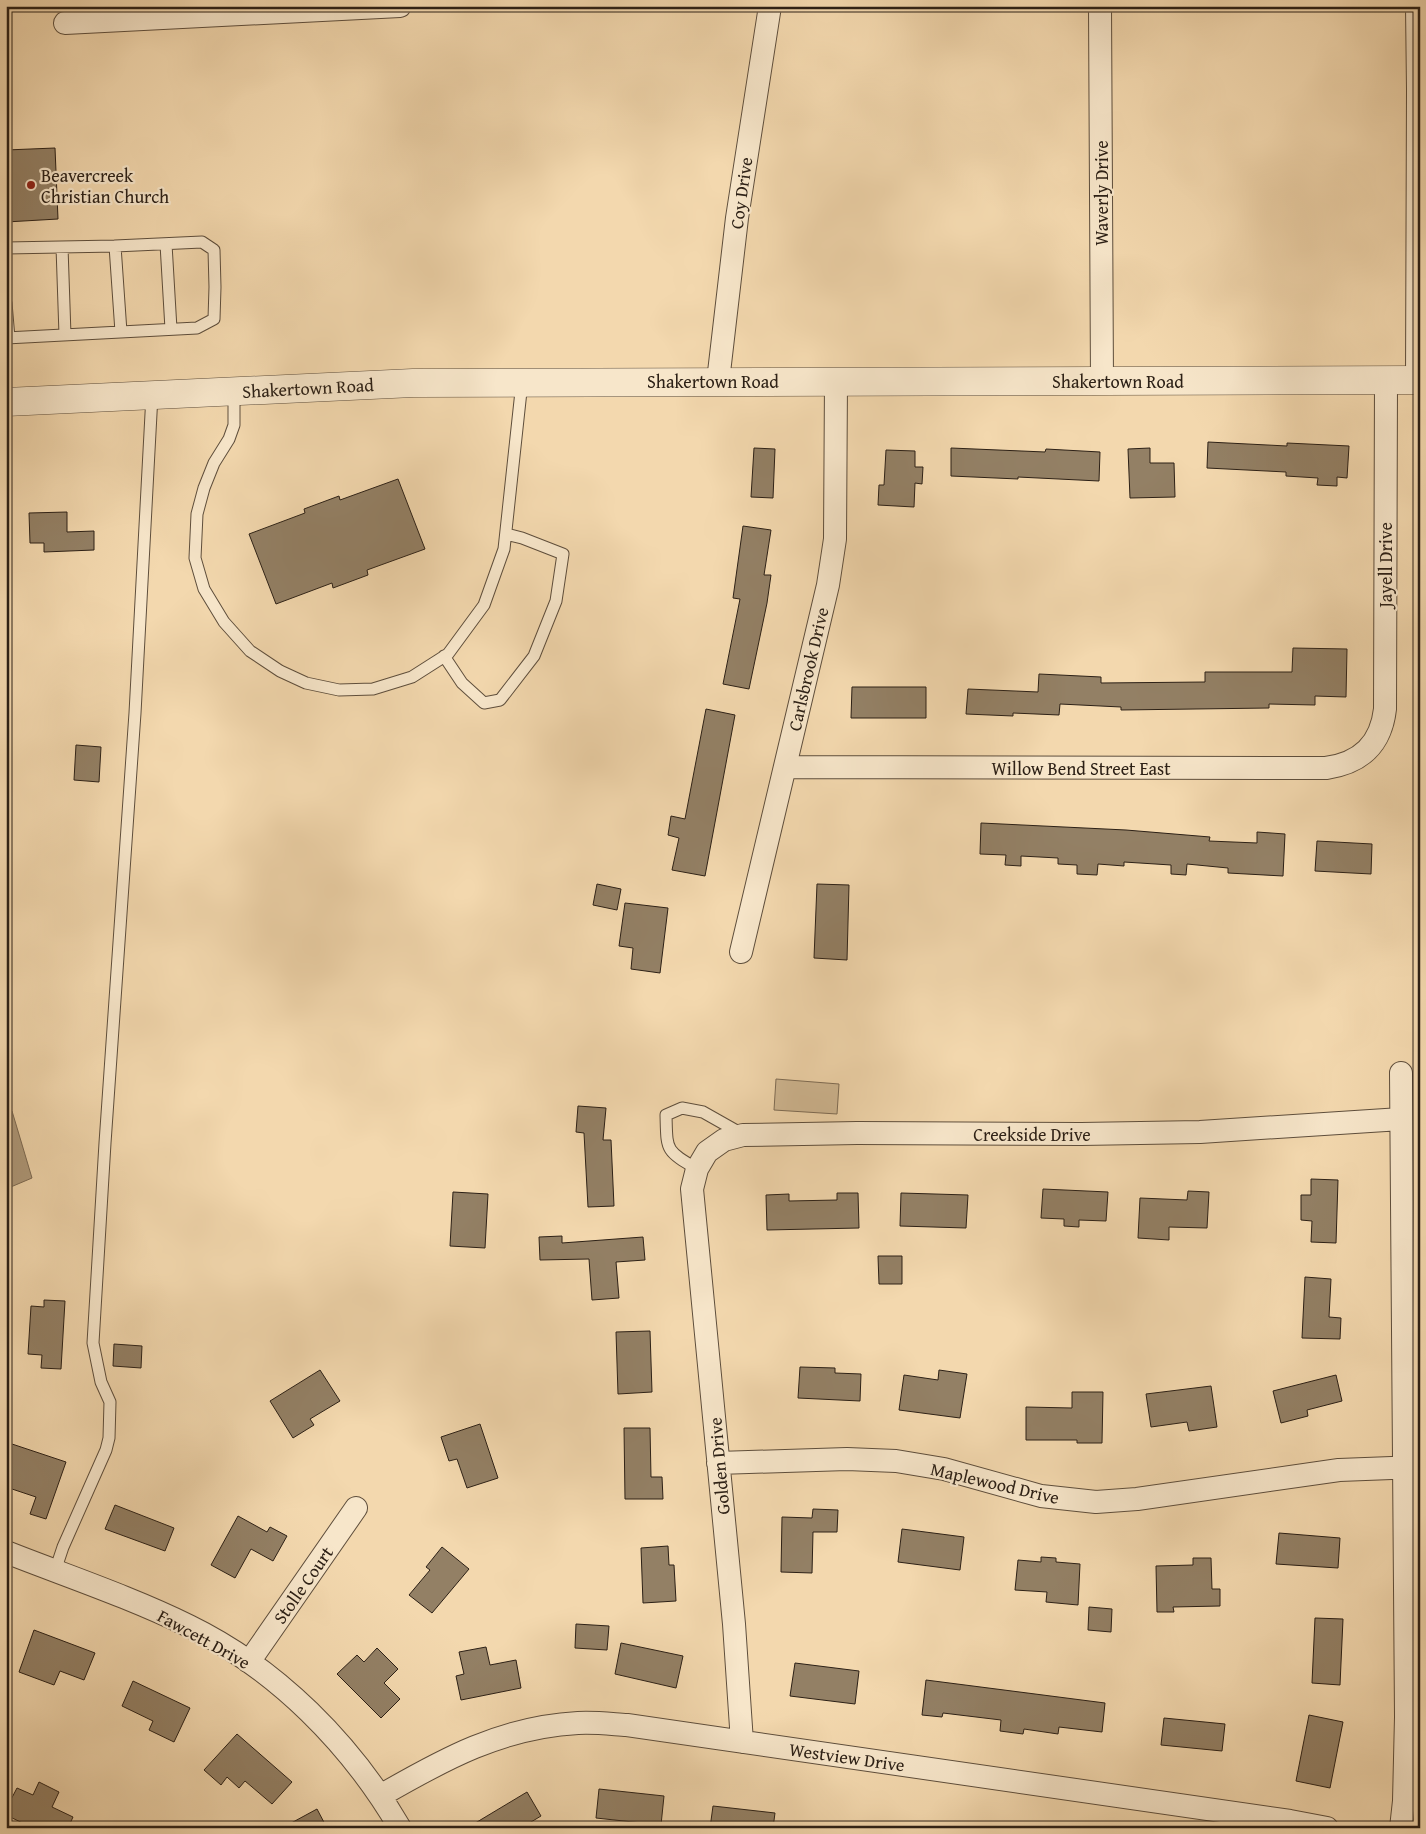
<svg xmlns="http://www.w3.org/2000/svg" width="1426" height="1834" viewBox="0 0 1426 1834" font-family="'Gentium Book Plus',serif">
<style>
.green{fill:#d1b994;stroke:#7e6c55}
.water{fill:#af997a;stroke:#7b6952}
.building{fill:#938065;stroke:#2c2016}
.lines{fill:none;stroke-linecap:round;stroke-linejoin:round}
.service-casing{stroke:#5e4e3c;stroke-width:13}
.minor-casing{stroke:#5e4e3c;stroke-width:24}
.tertiary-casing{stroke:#5e4e3c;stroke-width:29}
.service{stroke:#f7e6ca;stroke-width:11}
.minor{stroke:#f7e6ca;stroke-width:22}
.tertiary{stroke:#f7e6ca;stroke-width:28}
.poi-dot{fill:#8f2418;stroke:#f7e6ca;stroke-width:2}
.labels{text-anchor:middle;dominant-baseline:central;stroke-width:4.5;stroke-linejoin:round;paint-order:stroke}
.poi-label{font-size:18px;fill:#2c2016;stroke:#f7e6ca;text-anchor:start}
.street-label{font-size:18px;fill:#2c2016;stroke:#f7e6ca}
</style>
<rect width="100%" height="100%" fill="#f3d8ae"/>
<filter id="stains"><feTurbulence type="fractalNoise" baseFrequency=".004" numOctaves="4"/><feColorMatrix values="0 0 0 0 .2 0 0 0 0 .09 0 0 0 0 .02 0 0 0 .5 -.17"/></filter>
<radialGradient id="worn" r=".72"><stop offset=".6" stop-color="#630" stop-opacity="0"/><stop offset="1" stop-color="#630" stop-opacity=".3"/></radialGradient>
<path class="green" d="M776 1079 839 1084 837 1114 774 1110Z"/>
<path class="water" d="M6 1110 12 1111 32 1178 6 1189Z"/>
<path class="building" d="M55 148 58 219 6 222V150Z
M1208 442 1287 446V443L1349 446 1347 478 1337 477V486L1317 485 1318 478 1286 476V472L1207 468Z
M754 448 775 449 773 498 751 497Z
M951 448 1045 452 1046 449 1100 452 1099 481 1018 477V479L951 476Z
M1150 448V463H1174L1175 497 1130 498 1128 449Z
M886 450 915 451V467H923L922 484 915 483 914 507 878 505 879 485H884Z
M398 479 425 549 367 570 368 575 333 588 332 583 276 604 249 534 305 513 304 509 339 496 340 500Z
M67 512V532L94 531V550L44 552V543H30L29 513Z
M743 526 771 530 764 575H771L767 603 749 689 723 684 740 599 733 598Z
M1293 648 1347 649 1346 697 1315 696V705L1269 704V708L1121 710V707L1060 704 1059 715 1013 713V716L966 714 968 689 1038 692 1039 674 1101 677V683L1205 682V672H1292Z
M852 687H926V718H851Z
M706 709 735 715 705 876 672 870 679 838 668 835 671 816 685 819Z
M76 745 101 747 99 782 74 780Z
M981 823 1126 830 1210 837 1209 841 1257 843V832L1285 834 1283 876 1228 873V868L1187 864 1186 875 1171 874V865L1124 862V866L1098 864 1097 875 1077 874V865L1058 864V858L1021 856V866L1005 865 1006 855 980 854Z
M1317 841 1372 844 1371 874 1315 871Z
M597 884 621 889 617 910 593 905Z
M817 884 849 885 847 960 814 958Z
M625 903 668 908 660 973 631 969 633 948 619 946Z
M578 1106 606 1108 603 1140H611L614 1206 588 1207 584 1133 576 1132Z
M1311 1179 1338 1180 1336 1243 1311 1242 1312 1221 1301 1220V1195H1311Z
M1043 1189 1108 1192 1106 1221 1079 1220V1227L1064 1226V1219L1041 1218Z
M1188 1191 1209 1192 1207 1228 1169 1227V1240L1138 1238 1140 1198 1187 1200Z
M453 1192 488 1194 485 1248 450 1246Z
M837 1193H858L859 1228 767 1230 766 1195 789 1194V1201L837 1200Z
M901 1193 968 1195 966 1228 900 1226Z
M562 1236V1243L643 1237 645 1260 616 1262 619 1298 592 1300 589 1259 540 1260 539 1237Z
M878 1256H902V1284H879Z
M1305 1277 1331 1279 1329 1317 1341 1318 1340 1339 1302 1338Z
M44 1300 65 1301 61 1369 41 1368 42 1355 28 1354 31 1306 44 1307Z
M650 1331 652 1392 618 1394 616 1332Z
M114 1344 142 1346 141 1368 113 1366Z
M800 1367 835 1368V1373L861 1374 860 1401 798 1398Z
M320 1370 340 1401 310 1419 314 1425 293 1438 270 1401Z
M939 1370 967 1374 960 1418 899 1410 904 1375 938 1380Z
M1336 1375 1342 1401 1307 1410 1308 1416 1281 1423 1273 1391Z
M1211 1386 1217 1427 1189 1431 1187 1422 1151 1427 1146 1394Z
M1072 1392H1103L1102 1443H1077V1440H1026V1407L1072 1408Z
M480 1424 498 1478 467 1488 457 1459 449 1461 441 1437Z
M624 1428H650L651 1477H662L663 1499H625Z
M12 1444 66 1462 46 1519 30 1514 36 1497 6 1487V1459Z
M115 1505 174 1528 165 1551 105 1529Z
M813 1509 838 1510 837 1532H813L812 1573 781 1572 782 1517 812 1518Z
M238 1516 267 1532 270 1527 287 1536 273 1561 251 1549 235 1578 211 1565Z
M902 1529 964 1537 960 1570 898 1562Z
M1279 1533 1340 1538 1338 1568 1276 1564Z
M668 1546 669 1565H674L676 1601 643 1603 641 1548Z
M442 1547 469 1569 432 1613 409 1595 430 1570 426 1567Z
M1041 1557 1056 1558V1562L1080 1564 1078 1605 1046 1602 1047 1592 1015 1590 1018 1560 1041 1562Z
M1193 1558H1211L1212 1589H1220V1606L1173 1607 1174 1612H1157L1156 1566 1193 1565Z
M1089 1607 1112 1609 1111 1632 1088 1630Z
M1315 1618 1343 1619 1340 1685 1312 1683Z
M576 1624 609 1626 607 1650 575 1648Z
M34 1630 95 1653 84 1680 60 1671 54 1685 19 1672Z
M621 1643 683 1656 676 1688 615 1674Z
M486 1647 490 1665 516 1660 521 1688 461 1700 456 1676 464 1674 459 1652Z
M377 1648 398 1669 384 1683 400 1699 381 1718 337 1674 357 1655 364 1662Z
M795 1663 859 1671 855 1704 790 1696Z
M926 1680 1105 1703 1102 1732 1059 1727 1058 1734 1024 1729 1023 1734 1000 1731 1001 1720 943 1713 942 1717 922 1715Z
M133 1681 190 1708 174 1742 149 1730 153 1721 122 1706Z
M1309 1715 1343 1722 1330 1788 1296 1781Z
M1164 1718 1225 1724 1222 1751 1161 1745Z
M237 1734 292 1782 272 1804 245 1781 239 1788 227 1777 221 1785 204 1770Z
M39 1782 59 1792 52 1807 73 1817 68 1828H33L6 1815V1809L17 1788 33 1795Z
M599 1789 664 1796 661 1825 596 1818Z
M527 1792 541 1816 521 1828H467Z
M713 1806 775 1813 773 1828H710Z
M317 1809 327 1828H282Z"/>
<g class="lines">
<g class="service-casing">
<path id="service" d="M166 244 171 329
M115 246 121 332
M62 247 65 335
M6 248 115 246 202 242 214 250 215 287 214 319 197 328 6 338
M6 303 9 338
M234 391V425L229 439 214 463 204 488 197 514 195 558 204 589 224 622 250 651 280 671 306 683 339 690 373 689 412 677 448 654 484 605 504 549 522 382
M444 656 462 683 484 703 500 700 534 656 556 601 563 554 522 538 506 534
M697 1169C665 1150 667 1151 666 1115L682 1108 703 1112 742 1134
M55 1571 63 1547 106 1450 109 1438 110 1402 101 1382 93 1343 105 1143 135 713 152 395"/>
</g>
<g class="minor-casing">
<path id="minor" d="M1100 6 1102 381
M1417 6 1418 90 1417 380
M65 23 400 6
M718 381 737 218 770 6
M785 767 1326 768C1361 763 1381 744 1385 709L1386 380
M741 952 828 585 835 539 836 381
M1401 1073 1406 1717 1404 1801 1401 1828
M718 1463 847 1459 896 1461 944 1469 1041 1496 1096 1502 1137 1499 1339 1470 1418 1467
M6 1552C67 1576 130 1597 189 1626 277 1669 351 1744 400 1828
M249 1662 356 1508
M742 1742 734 1624 692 1189 697 1169 707 1152 724 1140 743 1135 857 1133 1081 1134 1200 1132 1401 1119
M380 1796C444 1759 502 1727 578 1723 594 1722 611 1724 627 1725L1290 1821 1327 1828"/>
</g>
<g class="tertiary-casing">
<path id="tertiary" d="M6 402 413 383 1420 380"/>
</g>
<use href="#service" class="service"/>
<use href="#minor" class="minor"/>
<use href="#tertiary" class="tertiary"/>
</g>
<circle class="poi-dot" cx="31" cy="185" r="5"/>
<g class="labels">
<g class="poi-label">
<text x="41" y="175">Beavercreek<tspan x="41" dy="21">Christian Church</tspan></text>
</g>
<g class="street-label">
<text transform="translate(741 193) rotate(-82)">Coy Drive</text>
<text transform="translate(1101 193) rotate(-90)">Waverly Drive</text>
<text x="713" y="381">Shakertown Road</text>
<text x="1118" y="381">Shakertown Road</text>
<text transform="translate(308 388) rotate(-3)">Shakertown Road</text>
<text transform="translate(1385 565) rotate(-90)">Jayell Drive</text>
<text transform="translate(808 669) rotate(-77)">Carlsbrook Drive</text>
<text x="1081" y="768">Willow Bend Street East</text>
<text x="1032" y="1134">Creekside Drive</text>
<text transform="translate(719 1466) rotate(-95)">Golden Drive</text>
<text transform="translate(995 1483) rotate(13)">Maplewood Drive</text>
<text transform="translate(303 1585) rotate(-55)">Stolle Court</text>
<text transform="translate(204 1639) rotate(29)">Fawcett Drive</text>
<text transform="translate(847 1757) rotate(8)">Westview Drive</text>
</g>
</g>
<rect width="1426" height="1834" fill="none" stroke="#f3d8ae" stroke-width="25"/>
<rect x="8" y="8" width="1411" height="1819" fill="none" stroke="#2c2016" stroke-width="2.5"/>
<rect x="12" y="12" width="1401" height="1809" fill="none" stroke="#2c2016"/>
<rect width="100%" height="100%" filter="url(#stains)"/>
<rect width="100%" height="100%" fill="url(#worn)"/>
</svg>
